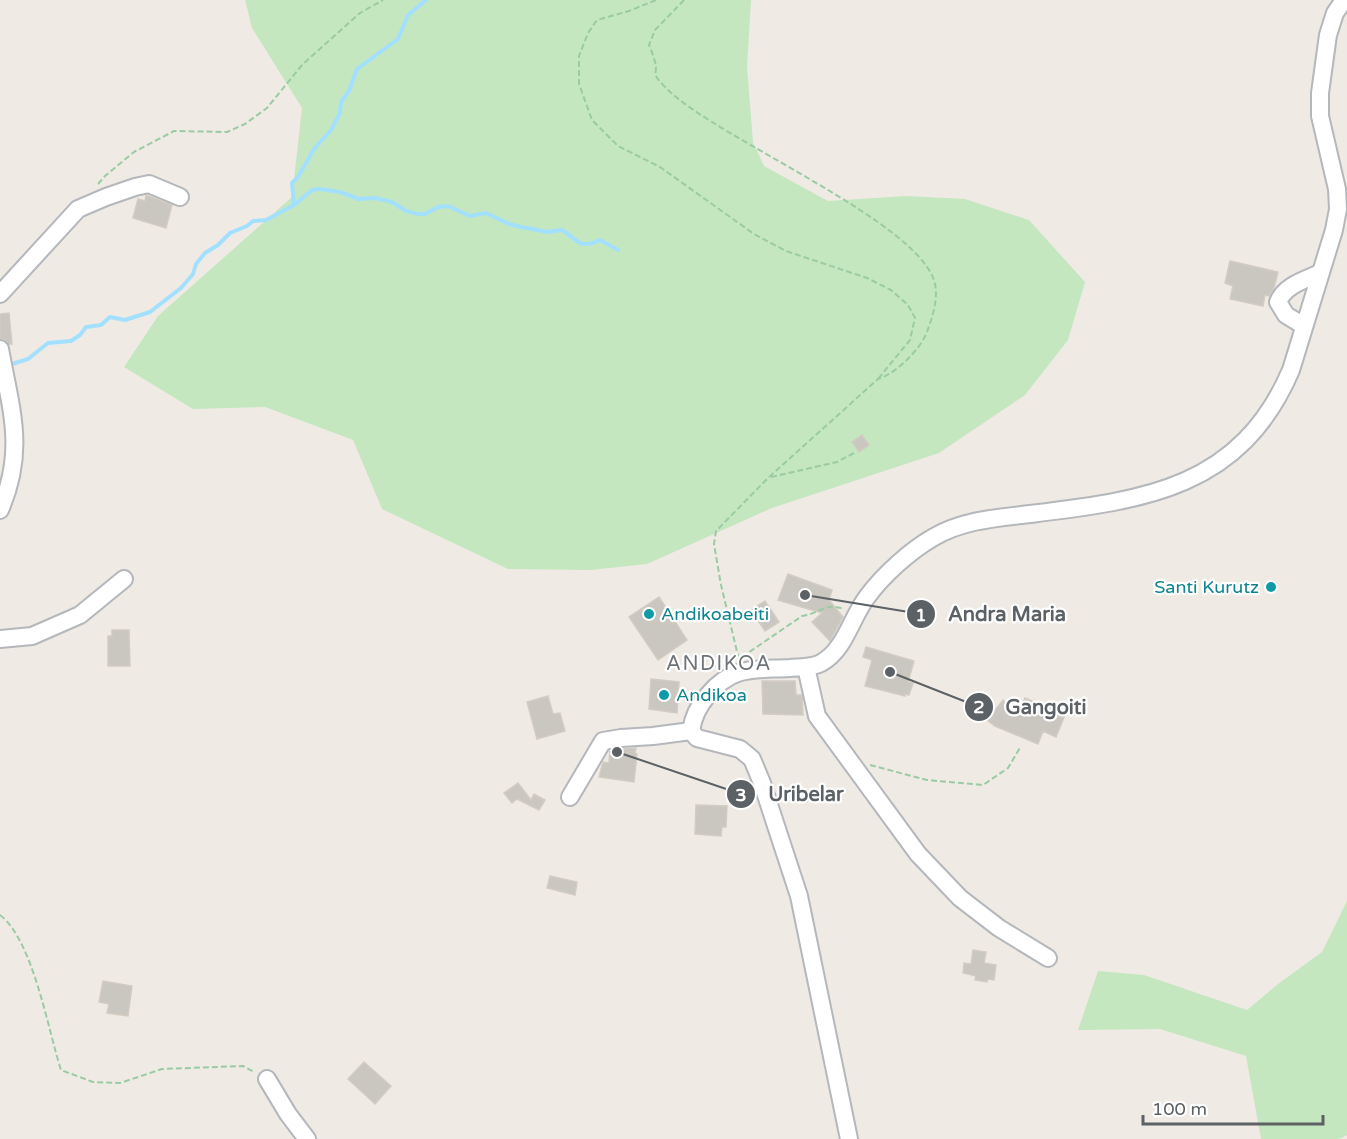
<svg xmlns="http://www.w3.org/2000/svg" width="1347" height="1139" viewBox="0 0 1347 1139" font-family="'Varela Round',sans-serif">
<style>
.green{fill:#c4e7c0}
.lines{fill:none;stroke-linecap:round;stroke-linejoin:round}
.stream{stroke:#a3e0ff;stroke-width:4}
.building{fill:#cac6c0;stroke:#d3ccc2;stroke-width:1.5}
.minor-casing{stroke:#b4b7bb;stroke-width:20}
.path{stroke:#9acba3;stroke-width:2;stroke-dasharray:6 3;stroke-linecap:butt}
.minor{stroke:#fff;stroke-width:16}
.culture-dot{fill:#0f9aa8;stroke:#fff;stroke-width:2}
.labels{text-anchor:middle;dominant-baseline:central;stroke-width:4.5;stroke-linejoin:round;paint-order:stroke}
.culture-label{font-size:18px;fill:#0d838f;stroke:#fff;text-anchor:start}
.neighbourhood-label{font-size:20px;letter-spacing:1.5px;fill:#6d7377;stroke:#fff}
.leader{fill:none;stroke:#5c6165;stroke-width:2}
.callout-dot{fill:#5c6165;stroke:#fff;stroke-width:2}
.mark-label{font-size:18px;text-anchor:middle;font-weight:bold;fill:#fff}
.callout-label{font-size:20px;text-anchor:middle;font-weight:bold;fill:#5c6165;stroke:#fff;stroke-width:4.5;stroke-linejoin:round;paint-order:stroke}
</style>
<rect width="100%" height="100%" fill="#efebe4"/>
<path class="green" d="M245 0H751L747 67 753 142 764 166 828 201 906 196 965 199 1029 220 1085 282 1068 340 1025 395 939 453 772 508 647 564 591 570 508 569 382 509 353 440 265 407 193 409 124 367 158 316 292 197 302 108 252 28Z
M1347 901V1135L1339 1139H1261L1246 1056 1160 1029 1078 1030 1098 971 1144 975 1247 1010 1278 984 1322 952Z"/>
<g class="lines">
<path class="stream" d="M294 205 312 190 319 189 340 192 359 199 375 198 392 202 406 211 418 214H425L438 207 448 206 470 216 486 213 509 224 521 227 548 232 562 230C579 240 578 250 600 240L618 250
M12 364 28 359 48 343 71 341 80 335 86 327 101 325 110 317 125 320 150 312 181 288 193 274 196 264 205 253 218 245 230 233 247 226 253 221 266 220 294 205 292 183 298 177 314 149 331 130 340 113 341 102 349 91 357 69 398 39 408 15 426 0"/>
</g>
<path class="building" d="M146 195 172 205 166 228 133 218 138 199 145 201Z
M1230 261 1278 272 1274 288 1269 296 1265 295 1263 306 1230 299 1233 286 1225 283Z
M9 313 12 344H9L4 339H0V314Z
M862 435 869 445 859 452 852 442Z
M788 574 832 590 829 600 843 617 830 641 812 622 822 613 778 600Z
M659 597 687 640 658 660 629 617Z
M765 601 779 622 765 631 751 610Z
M112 630H129L130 666H108V636H112Z
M866 647 914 661 908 682 913 683 909 695 905 694V696L865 686 872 660 863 657Z
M651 679 679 682 677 713 649 709Z
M762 681H795L796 695H802L803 715 763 714Z
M548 696 553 714 560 713 565 731 537 739 527 702Z
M1025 698 1065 715 1056 737 1043 731 1038 744 995 726 987 720 1003 700 1019 713Z
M636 748 635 753 637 754 634 782 599 777 603 762 609 763 610 750Z
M518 783 531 800 534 794 545 800 539 810 517 799 512 803 504 793Z
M696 805 727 806 726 827H722L721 836 695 834Z
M550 876 577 882 575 895 547 888Z
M973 950 986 952 984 963 996 965 994 980 988 979 987 982 975 980 976 976 963 973 964 963 971 964Z
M103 981 132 986 128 1016 107 1013 109 1004 99 1002Z
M364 1062 391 1086 375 1104 348 1079Z"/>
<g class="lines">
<g class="minor-casing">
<path id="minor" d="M0 294 78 209 106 197 135 187 149 184 180 197
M1304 326 1286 315 1278 302C1285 285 1305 280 1320 273
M0 349C11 410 26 450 0 510
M0 639 32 636 80 615 124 579
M806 667 817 716 918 854 960 898 999 928 1048 958
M570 797 603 741 621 738 653 736 691 731
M267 1079 288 1114 307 1139
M849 1139 799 896 762 783 752 759 740 749 697 738 691 731C693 717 699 705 708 695 733 665 754 670 790 668 799 667 812 668 821 663 845 650 851 618 867 597 883 575 911 550 934 537 963 520 997 518 1030 514 1144 500 1240 489 1291 370L1334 230 1338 209 1337 189 1320 116V93L1328 35 1335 13 1344 0"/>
</g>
<path class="path" d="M656 0 629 11 597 20 588 33 579 56V84L592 120 618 146 660 167 754 234 786 251 867 278 891 290 908 305 915 318 910 340 878 379
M684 0 655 30 649 45C652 52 655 60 656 67 656 70 655 73 656 76 658 80 665 87 668 90 720 140 922 223 935 284 938 299 933 315 928 329 923 347 896 374 878 379L768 478 716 531 714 544 721 585 739 660
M98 184 105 176 134 152 174 131 227 132 245 124 267 108 302 65 360 13 383 0
M771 477 837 462 854 453
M742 657 802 616C819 614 825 602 844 609
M870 765 927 780 983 785 1008 768 1021 746
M0 915C33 940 48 1030 61 1070L93 1082 120 1083 162 1069 243 1066 254 1072"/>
<use href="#minor" class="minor"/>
</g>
<g class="culture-dot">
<circle cx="1271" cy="587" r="6"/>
<circle cx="649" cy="614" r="6"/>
<circle cx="664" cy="695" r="6"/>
</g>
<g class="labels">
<g class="culture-label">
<text x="1259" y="587" text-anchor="end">Santi Kurutz</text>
<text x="661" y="614">Andikoabeiti</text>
<text x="676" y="695">Andikoa</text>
</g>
<g class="neighbourhood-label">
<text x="719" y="664">ANDIKOA</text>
</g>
</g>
<path class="leader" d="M805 595L921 614M890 672L979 707M617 752L741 794"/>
<g class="callout-dot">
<circle cx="805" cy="595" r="6"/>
<circle cx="890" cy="672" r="6"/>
<circle cx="617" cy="752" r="6"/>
<circle cx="921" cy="614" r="15"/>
<circle cx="979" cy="707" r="15"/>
<circle cx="741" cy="794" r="15"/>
</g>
<g class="mark-label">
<text x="921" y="621">1</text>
<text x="979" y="713">2</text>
<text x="741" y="801">3</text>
</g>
<g class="callout-label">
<text x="1007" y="621">Andra Maria</text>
<text x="1046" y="714">Gangoiti</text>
<text x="806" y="801">Uribelar</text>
</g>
<path d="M1143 1115v9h180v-9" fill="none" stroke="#5c6165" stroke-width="3"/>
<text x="1152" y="1115" font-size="18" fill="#5c6165" stroke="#ffffff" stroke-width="4.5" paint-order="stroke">100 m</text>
</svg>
